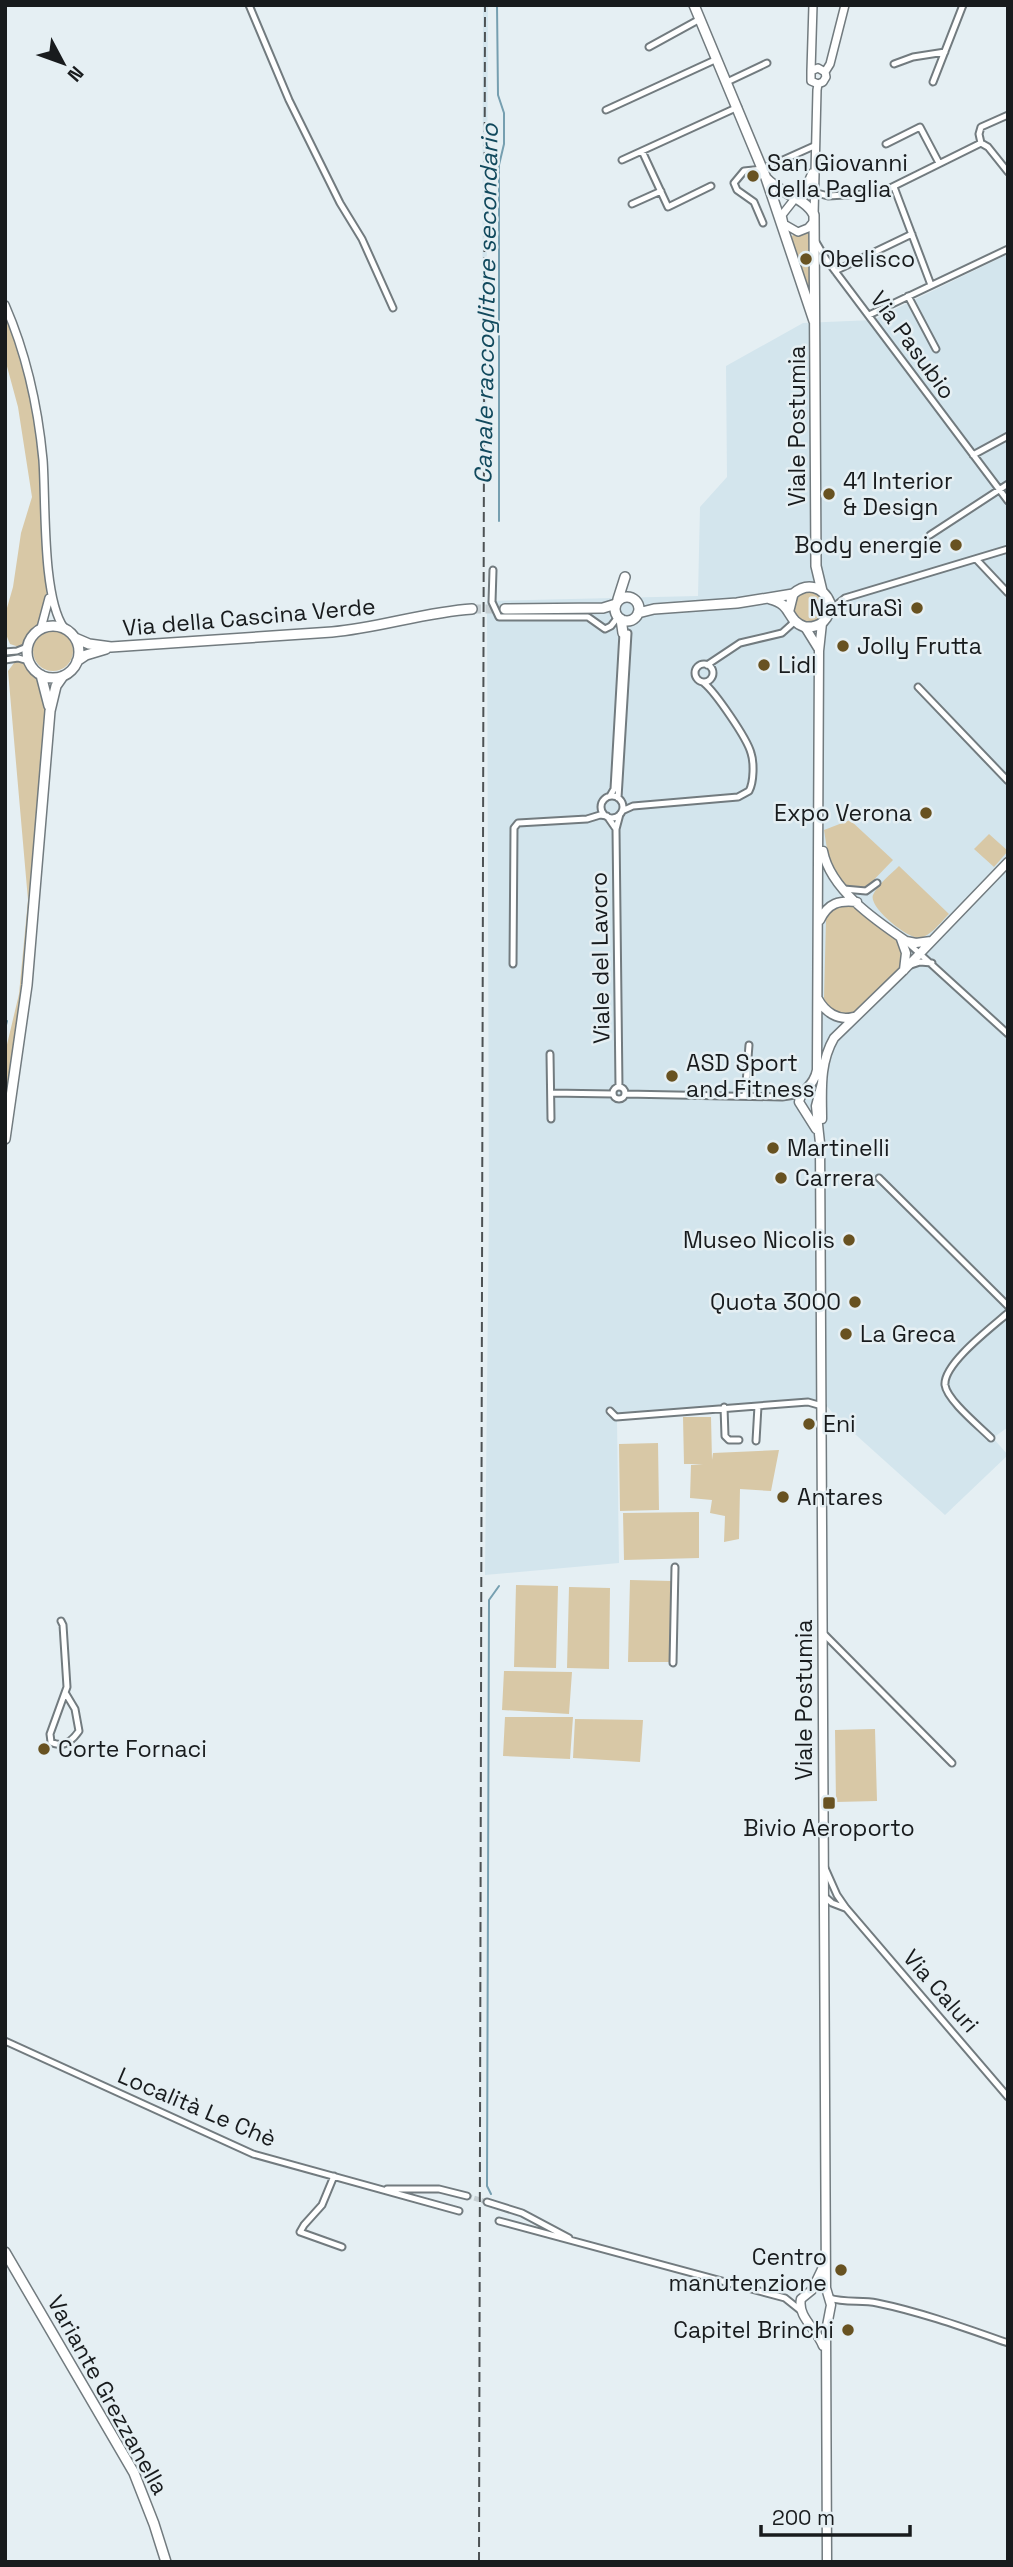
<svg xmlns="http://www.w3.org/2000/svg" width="1013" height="2567" viewBox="0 0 1013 2567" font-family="'Space Grotesk',sans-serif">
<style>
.built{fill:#d3e5ed}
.green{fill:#d8c8a6}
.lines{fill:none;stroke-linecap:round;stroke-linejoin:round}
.stream{stroke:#769fb0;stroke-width:2}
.minor-tunnel{stroke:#c6cfd3;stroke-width:5;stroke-dasharray:5 2.5;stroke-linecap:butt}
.primary-tunnel{stroke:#c6cfd3;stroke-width:9;stroke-dasharray:9 4.5;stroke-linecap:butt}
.minor-casing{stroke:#727b7f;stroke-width:9}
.tertiary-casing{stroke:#727b7f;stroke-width:10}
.secondary-casing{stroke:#727b7f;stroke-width:11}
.primary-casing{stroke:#727b7f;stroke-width:12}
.minor{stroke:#fff;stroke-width:5}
.tertiary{stroke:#fff;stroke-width:7}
.secondary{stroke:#fff;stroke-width:8}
.primary{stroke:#fff;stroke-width:9}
.rail{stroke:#4d5254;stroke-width:2;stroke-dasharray:10 5;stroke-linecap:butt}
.poi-dot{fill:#685221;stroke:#e5eff3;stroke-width:2.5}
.labels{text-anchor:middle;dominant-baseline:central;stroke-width:5;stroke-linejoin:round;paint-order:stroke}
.poi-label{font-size:23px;fill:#181b1d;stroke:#e5eff3;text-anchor:start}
.street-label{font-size:23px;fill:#181b1d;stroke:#e5eff3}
.water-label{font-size:24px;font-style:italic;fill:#11495d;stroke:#e5eff3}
</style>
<rect width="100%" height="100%" fill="#e5eff3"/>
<path class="built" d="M483 5H488L486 452H482Z
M1008 254V1427L993 1438 1008 1455 945 1515 836 1417 826 1405 811 1400 716 1405 617 1420 619 1563 485 1575 489 1210 487 601 698 596 700 507 727 477 726 366 803 323 873 320Z"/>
<path class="green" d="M807 232 810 233 811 284 808 286 791 237 794 234Z
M5 310 32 401 40 462 47 583 46 612 39 624 28 635 25 644 19 647 10 644 5 632V615L13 587 21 533 32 497 18 407 5 359Z
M793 607a17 17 0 1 1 34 0a17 17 0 1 1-34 0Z
M33 651a20 20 0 1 1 40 0a20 20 0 1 1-40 0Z
M17 659C25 661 26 663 31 668 47 688 45 691 45 716L34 887 5 1117V1053L19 994 28 900 8 671Z
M850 820 893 860 865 889C859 888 852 889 848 886 829 877 827 847 824 830Z
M989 834 1008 851 994 867 974 849Z
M899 866 949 914C941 922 930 937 919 938 908 939 868 907 873 895 877 885 891 874 899 866Z
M848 905 858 909 899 942C904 950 904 961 899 970L854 1012C840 1018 829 1012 824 998L826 920C829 909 837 906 848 905Z
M683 1417H711L712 1460 713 1453 779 1450 771 1491 740 1489 739 1539 724 1542 725 1516 710 1513 712 1500 690 1498 691 1465 703 1464H684Z
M658 1443 659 1510 620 1511 619 1444Z
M699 1512V1558L624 1560 623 1513Z
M630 1580 671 1581 670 1662H628Z
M516 1585 558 1586 556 1668 514 1667Z
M569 1587 610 1588 609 1669 567 1668Z
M504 1671 572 1672 569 1714 502 1710Z
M505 1717H573L570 1759 503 1756Z
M575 1719 643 1720 640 1762 573 1758Z
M875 1729 877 1801 836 1802 835 1730Z"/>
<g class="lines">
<path class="stream" d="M497 5 498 95 504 113V144L499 165V521
M5 1029 7 1021
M491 2194 487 2186 489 1600 499 1586"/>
<path class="minor-tunnel" d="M467 2196 487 2202"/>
<path class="primary-tunnel" d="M472 609H505"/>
<g class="minor-casing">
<path id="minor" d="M249 5 289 100 340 203 362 239 393 308
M649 47 700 19
M894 64 913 57 945 52
M727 82 767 63
M933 82 963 5
M606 110 717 59
M981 143 979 134 981 127 1008 115
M886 144 920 127 939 163
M642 151 668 207 711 186
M622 160 738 107
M894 187 931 285
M802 189 828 196 880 193 981 143 988 147 1008 172
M632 204 661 191
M763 223 754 202 737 190 734 183 744 171 763 169 814 146
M816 242 826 259 1008 501
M835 271 912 234
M908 296 936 349
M869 315 1008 249
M973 455 1008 436
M930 535 1008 484
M976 559 1008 593
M493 570 492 602 499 617H588L605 629 611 626 618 617
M830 610 845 598 1008 549
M5 652 17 651 27 647
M5 660 18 658 29 661
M695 673a9 9 0 1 1 18 0a9 9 0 1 1-18 0Z
M707 665 740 643 782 633 792 624 793 619
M918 687 1008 781
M610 796 614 789 623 633
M601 807a11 11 0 1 1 22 0a11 11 0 1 1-22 0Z
M618 798 628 633
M622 811 633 806 738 797 749 791C754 782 754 762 751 753 747 738 715 692 704 683
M844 889 866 891 877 883
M908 943 1008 1034
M513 964 514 828 518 823 587 819 600 815 607 816 616 829
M911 965 920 962 932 963
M550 1054 551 1119
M613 1093a6 6 0 1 1 12 0a6 6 0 1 1-12 0Z
M619 1087 616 829 620 814
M551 1093 613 1094
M625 1094 782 1097 802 1094
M745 1096 749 1045
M879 1178 1008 1306
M724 1407 725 1436 729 1440H739
M610 1411 616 1417 808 1402 822 1406
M991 1438C979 1426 947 1400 945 1385 943 1364 992 1327 1008 1313
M756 1441 758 1406
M61 1621 63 1625 67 1687 50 1734 51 1742C63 1749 72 1741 79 1731L75 1709 66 1694
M823 1633 952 1763
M673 1663 675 1567
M825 1868 837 1895 846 1908 1008 2097
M824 1896 832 1903 845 1908
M5 2041 253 2154 459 2211
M334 2176 322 2205 304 2225 300 2232 342 2247
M387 2189H439L467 2196
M487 2202 522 2213 569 2238
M499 2221 785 2298 800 2310
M829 2298C845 2303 861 2300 877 2303 921 2312 965 2328 1008 2343"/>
</g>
<g class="tertiary-casing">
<path id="tertiary" d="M811 71 813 5
M818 84 811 81V71L818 68 825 72
M812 173 808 182 782 215 784 224 798 232 808 228 814 221
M814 215 817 90 818 84 823 82 826 77 825 72 830 64 845 5
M5 305C26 353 38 407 43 460 46 502 42 597 64 628
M41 628 49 598"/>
</g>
<g class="secondary-casing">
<path id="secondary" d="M805 627 818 648
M823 851C830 889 875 920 906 941L916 943 931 941
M820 920C828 903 839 900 857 902
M901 939 906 953 904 970
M818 999C825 1012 838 1021 853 1017
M822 1083 816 1106 820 1143 826 2288 831 2305 826 2331 827 2562
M822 1119C822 1091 819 1064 834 1038L904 970 1008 862
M816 1129 799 1102C801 1089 814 1087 817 1070L819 651 822 623
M823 2267 812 2290 801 2299C797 2317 817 2329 823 2346"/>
</g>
<g class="primary-casing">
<path id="primary" d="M694 5 766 178 814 321
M766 178C780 194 805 197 814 215L816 566 822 591
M615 609a12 12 0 1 1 24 0a12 12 0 1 1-24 0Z
M618 599 625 577
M770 599C794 605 785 620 805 627 821 628 830 619 830 603 823 586 807 582 793 594L789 610
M505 609 603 608 616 604
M638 613 654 609 737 603 793 594
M621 619 623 633
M27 652a26 26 0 1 1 52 0a26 26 0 1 1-52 0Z
M75 638 89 644 111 647 332 632C379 628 425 612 472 609
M77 661 86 655 106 649
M41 675 49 706
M5 1139 27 985 50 711 56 686 63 676
M5 2252 134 2473 154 2524 166 2562"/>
</g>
<use href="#minor" class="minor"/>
<use href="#tertiary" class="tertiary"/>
<use href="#secondary" class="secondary"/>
<use href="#primary" class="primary"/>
<path class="rail" d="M479 2562 485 5"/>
</g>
<g class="poi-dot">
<circle cx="753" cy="176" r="7"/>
<circle cx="806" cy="259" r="7"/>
<circle cx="829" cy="494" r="7"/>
<circle cx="956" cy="545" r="7"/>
<circle cx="917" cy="608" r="7"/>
<circle cx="843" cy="646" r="7"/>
<circle cx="764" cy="665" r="7"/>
<circle cx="926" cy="813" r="7"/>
<circle cx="672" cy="1076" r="7"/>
<circle cx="773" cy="1148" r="7"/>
<circle cx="781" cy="1178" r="7"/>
<circle cx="849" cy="1240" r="7"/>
<circle cx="855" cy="1302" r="7"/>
<circle cx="846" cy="1334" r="7"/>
<circle cx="809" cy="1424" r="7"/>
<circle cx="783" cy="1497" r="7"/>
<circle cx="44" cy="1749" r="7"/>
<rect x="822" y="1796" width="14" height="14" rx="3.5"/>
<circle cx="841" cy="2270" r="7"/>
<circle cx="848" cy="2330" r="7"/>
</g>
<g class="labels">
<g class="poi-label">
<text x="767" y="163">San Giovanni<tspan x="767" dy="26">della Paglia</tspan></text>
<text x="820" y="259">Obelisco</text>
<text x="843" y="481">41 Interior<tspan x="843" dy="26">&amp; Design</tspan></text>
<text x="942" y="545" text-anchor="end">Body energie</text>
<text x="903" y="608" text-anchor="end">NaturaSì</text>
<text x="857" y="646">Jolly Frutta</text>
<text x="778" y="665">Lidl</text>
<text x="912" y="813" text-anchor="end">Expo Verona</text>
<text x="686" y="1063">ASD Sport<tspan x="686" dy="26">and Fitness</tspan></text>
<text x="787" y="1148">Martinelli</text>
<text x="795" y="1178">Carrera</text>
<text x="835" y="1240" text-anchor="end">Museo Nicolis</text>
<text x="841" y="1302" text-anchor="end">Quota 3000</text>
<text x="860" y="1334">La Greca</text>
<text x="823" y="1424">Eni</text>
<text x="797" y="1497">Antares</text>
<text x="58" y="1749">Corte Fornaci</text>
<text x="829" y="1828" text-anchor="middle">Bivio Aeroporto</text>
<text x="827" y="2257" text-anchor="end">Centro<tspan x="827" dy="26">manutenzione</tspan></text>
<text x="834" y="2330" text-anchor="end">Capitel Brinchi</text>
</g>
<g class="street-label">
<text transform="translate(913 345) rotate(54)">Via Pasubio</text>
<text transform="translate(797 426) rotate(-90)">Viale Postumia</text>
<text transform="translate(249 617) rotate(-5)">Via della Cascina Verde</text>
<text transform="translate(600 958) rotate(-91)">Viale del Lavoro</text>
<text transform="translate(804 1700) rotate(-90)">Viale Postumia</text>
<text transform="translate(941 1991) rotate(49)">Via Caluri</text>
<text transform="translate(197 2107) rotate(23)">Località Le Chè</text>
<text transform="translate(108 2395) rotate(61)">Variante Grezzanella</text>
</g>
<g class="water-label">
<text transform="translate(486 304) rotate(-89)">Canale raccoglitore secondario</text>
</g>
</g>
<rect width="1013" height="2567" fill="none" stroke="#181b1d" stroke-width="14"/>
<g transform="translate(63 63) rotate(131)" stroke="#e5eff3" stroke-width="5" paint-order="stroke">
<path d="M0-5L12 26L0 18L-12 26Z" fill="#181b1d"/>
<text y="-10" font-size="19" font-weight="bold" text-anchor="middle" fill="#181b1d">N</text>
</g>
<path d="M761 2525v10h149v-10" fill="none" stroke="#181b1d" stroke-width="3.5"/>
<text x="772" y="2525" font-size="21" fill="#181b1d" stroke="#e5eff3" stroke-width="5" paint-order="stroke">200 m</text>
</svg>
